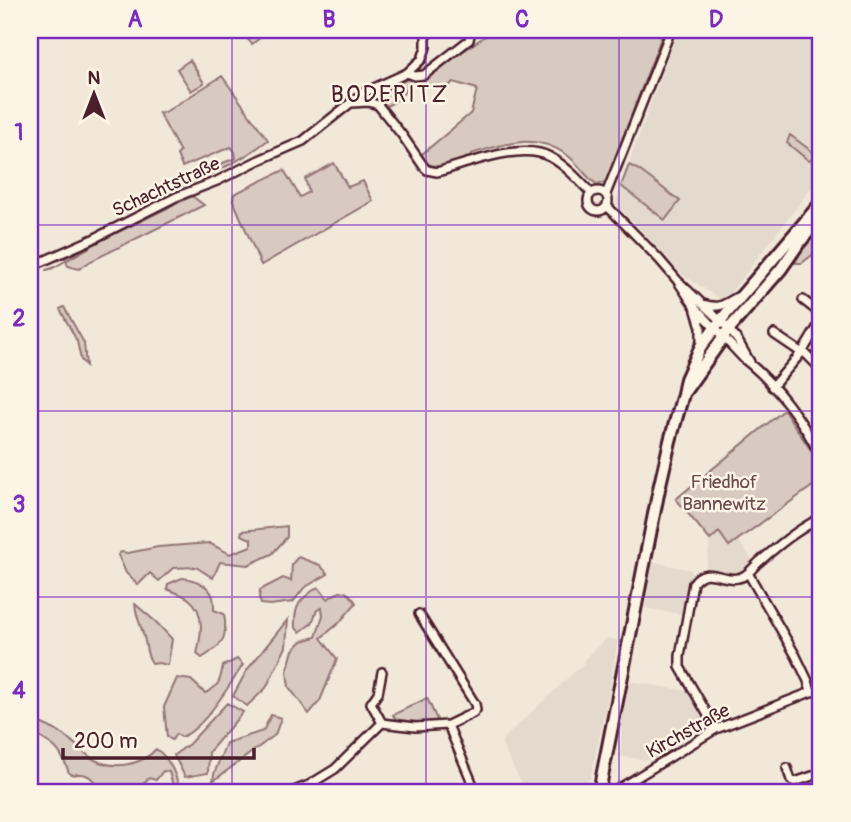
<svg xmlns="http://www.w3.org/2000/svg" width="851" height="822" viewBox="0 0 851 822" font-family="Pangolin,sans-serif">
<style>
.built{fill:#e4d9cd}
.green{fill:#d8cac0;stroke:#917476;stroke-width:2}
.lines{fill:none;stroke-linecap:round;stroke-linejoin:round}
.stream{stroke:#8b6d6f;stroke-width:2}
.street-casing{stroke:#4a1f2b;stroke-width:12}
.primary-casing{stroke:#4a1f2b;stroke-width:16}
.street{stroke:#fcf5e5;stroke-width:7}
.primary{stroke:#fcf5e5;stroke-width:10}
.grid{fill:none;stroke:#7b2cbf;stroke-width:2;stroke-opacity:0.55}
.labels{text-anchor:middle;dominant-baseline:central;stroke-width:5;stroke-linejoin:round;paint-order:stroke}
.street-label{font-size:19px;fill:#4a1f2b;stroke:#fcf5e5}
.park-label{font-size:19px;fill:#6e4a50;stroke:#fcf5e5}
.quarter-label{font-size:23px;letter-spacing:2px;fill:#4a1f2b;stroke:#fcf5e5}
.neatline{fill:none;stroke:#7b2cbf;stroke-width:2.5}
.grid-label{font-size:23px;text-anchor:middle;font-weight:bold;fill:#7b2cbf}
</style>
<rect width="100%" height="100%" fill="#f1e8da"/>
<filter id="ink" filterUnits="userSpaceOnUse"><feTurbulence type="fractalNoise" baseFrequency=".0143" numOctaves="2"/><feDisplacementMap in="SourceGraphic" scale="14" xChannelSelector="R" yChannelSelector="G"/><feConvolveMatrix kernelMatrix="1 2 1 2 8 2 1 2 1" color-interpolation-filters="sRGB"/></filter>
<g filter="url(#ink)">
<path class="built" d="M678 30H802L821 43V176L728 296 720 299 683 275 616 204 619 189Z
M821 525V553L807 533Z
M719 532 729 546 738 540 754 563 745 570 733 574 706 570 710 540Z
M653 562 691 570V578L684 615 645 608Z
M607 638 618 640 605 712 590 779 567 792H526L502 745 503 739 584 663 583 661Z
M629 681 687 691 706 721V729L652 761 618 756 621 751 622 722Z"/>
<path class="green" d="M240 30H264L266 33 252 44Z
M494 30H664L606 182 599 184 595 183C584 175 578 163 567 155 535 132 504 144 471 154V157L436 167 428 164 421 155 471 113 477 89 453 82 446 89 418 82Z
M190 60 204 83 191 91 177 69Z
M222 76 268 140C240 162 220 170 187 182L186 177 236 158 235 152 231 147 182 167 177 155 180 152 159 113 165 112Z
M407 79 410 81C407 91 397 102 386 106L382 100V92Z
M790 135 814 153V158L809 161 787 143Z
M334 163 348 187 363 181 373 201 261 265 233 200 234 194 284 170 300 197 309 192 305 179Z
M629 165 639 170 680 201 665 220 621 186Z
M192 196 204 205 91 261 79 269 68 266 65 258Z
M821 225V248L802 263H795L804 245Z
M64 307 84 343 86 366 81 360 77 341 60 309Z
M784 410 812 452 821 468V480L729 546 719 532 710 540 676 499Z
M287 526V537L272 554 248 565 220 562 213 578 196 567 173 568 159 581 150 573 138 585 126 573 118 555 121 552 128 553 158 547 209 543 230 554 251 546V539L241 535 242 531Z
M298 557 320 565 328 574 304 588 293 602 270 605 261 604 259 597 260 590 283 578 291 581 292 564Z
M182 578C193 579 209 584 213 597 214 601 214 605 214 610L224 614C228 638 223 645 202 658L197 654C201 636 206 612 189 599 183 594 173 592 167 589L168 584Z
M318 587 328 599C341 589 347 588 356 603L339 623 321 638 337 659 320 701 309 714 289 687 287 672 293 650 302 641 316 637 323 615 322 608 317 610 312 623 300 632 295 627C294 605 300 599 318 587Z
M135 604 156 622 172 639 168 665 158 663 153 664C146 656 147 648 144 637 141 626 136 616 135 604Z
M288 619 286 647 266 688 247 706 233 696 247 670Z
M237 659 243 665C230 684 203 730 181 737L176 734 172 740 167 737 164 707 177 678 191 680 205 693C219 687 220 681 223 666Z
M427 698 439 724 396 720 393 715Z
M227 703 243 712 209 752 208 773 185 777 174 755 189 744Z
M271 715 281 718 275 735 213 781 214 774 226 743 263 731Z
M30 719C40 723 51 727 60 733 73 740 82 753 95 760 115 770 142 765 156 749 169 758 174 771 179 786L173 785 169 772 163 771 156 780 149 778 140 786 145 788 148 792H102C96 784 92 774 80 774 70 774 79 777 69 773 60 747 53 744 30 732Z"/>
<g class="lines">
<path class="stream" d="M158 210 217 185 271 159
M46 270 53 268 125 227"/>
<g class="street-casing">
<path id="street" d="M407 73 415 76 424 75 469 40 471 30
M351 103 369 102 378 105 402 135 424 167 427 170 437 172C467 164 522 141 550 157 565 165 579 180 591 193
M588 201a10 10 0 1 1 20 0a10 10 0 1 1-20 0Z
M606 194 671 30
M607 206 659 259 677 280 729 329 738 341 750 362
M30 254 33 264
M30 267 93 239 176 197 217 181 259 160 303 141 363 93 407 73 422 59 426 47V36L424 30
M677 280 695 307 744 359C775 383 805 423 821 458
M803 300 821 314
M703 304C720 309 723 305 737 297
M696 311 701 327V343
M774 334 802 353
M803 351 821 369
M772 387 803 351 821 321
M748 573 796 656 808 681 811 692
M419 614 475 704 476 710 473 713 448 725
M382 672 378 693 371 703 382 723
M716 729 680 667V656L693 583C707 564 721 582 738 578 747 577 753 567 759 562 779 545 798 529 821 518
M787 768 791 780 795 782 821 773
M630 782 634 792
M291 792 309 785 335 769 382 723 415 727 448 725 476 792
M613 792 716 729 811 692 821 690"/>
</g>
<g class="primary-casing">
<path id="primary" d="M685 391 729 329 781 269 799 243 821 217
M599 792 659 489 670 441 683 394 686 379 701 346 726 314 821 203"/>
</g>
<use href="#street" class="street"/>
<use href="#primary" class="primary"/>
</g>
</g>
<path class="grid" d="M232 30V792M426 30V792M619 30V792M30 225H821M30 411H821M30 597H821"/>
<g class="labels">
<g class="street-label">
<text transform="translate(166 187) rotate(-25)">Schachtstraße</text>
<text transform="translate(688 731) rotate(-29)">Kirchstraße</text>
</g>
<g class="park-label">
<text x="724" y="482">Friedhof<tspan x="724" dy="22">Bannewitz</tspan></text>
</g>
<g class="quarter-label">
<text x="390" y="94">BODERITZ</text>
</g>
</g>
<rect width="851" height="822" fill="none" stroke="#fcf5e5" stroke-width="77"/>
<g transform="translate(94 94)" stroke="#fcf5e5" stroke-width="5" paint-order="stroke">
<path d="M0-5L12 26L0 18L-12 26Z" fill="#4a1f2b"/>
<text y="-10" font-size="19" font-weight="bold" text-anchor="middle" fill="#4a1f2b">N</text>
</g>
<path d="M63 748v10h191v-10" fill="none" stroke="#4a1f2b" stroke-width="3.5"/>
<text x="74" y="748" font-size="21" fill="#4a1f2b" stroke="#fcf5e5" stroke-width="5" paint-order="stroke">200 m</text>
<rect x="38" y="38" width="774" height="746" class="neatline"/>
<g class="grid-label">
<text x="135" y="27">A</text>
<text x="329" y="27">B</text>
<text x="522" y="27">C</text>
<text x="716" y="27">D</text>
<text x="19" y="140">1</text>
<text x="19" y="326">2</text>
<text x="19" y="512">3</text>
<text x="19" y="698">4</text>
</g>
</svg>
